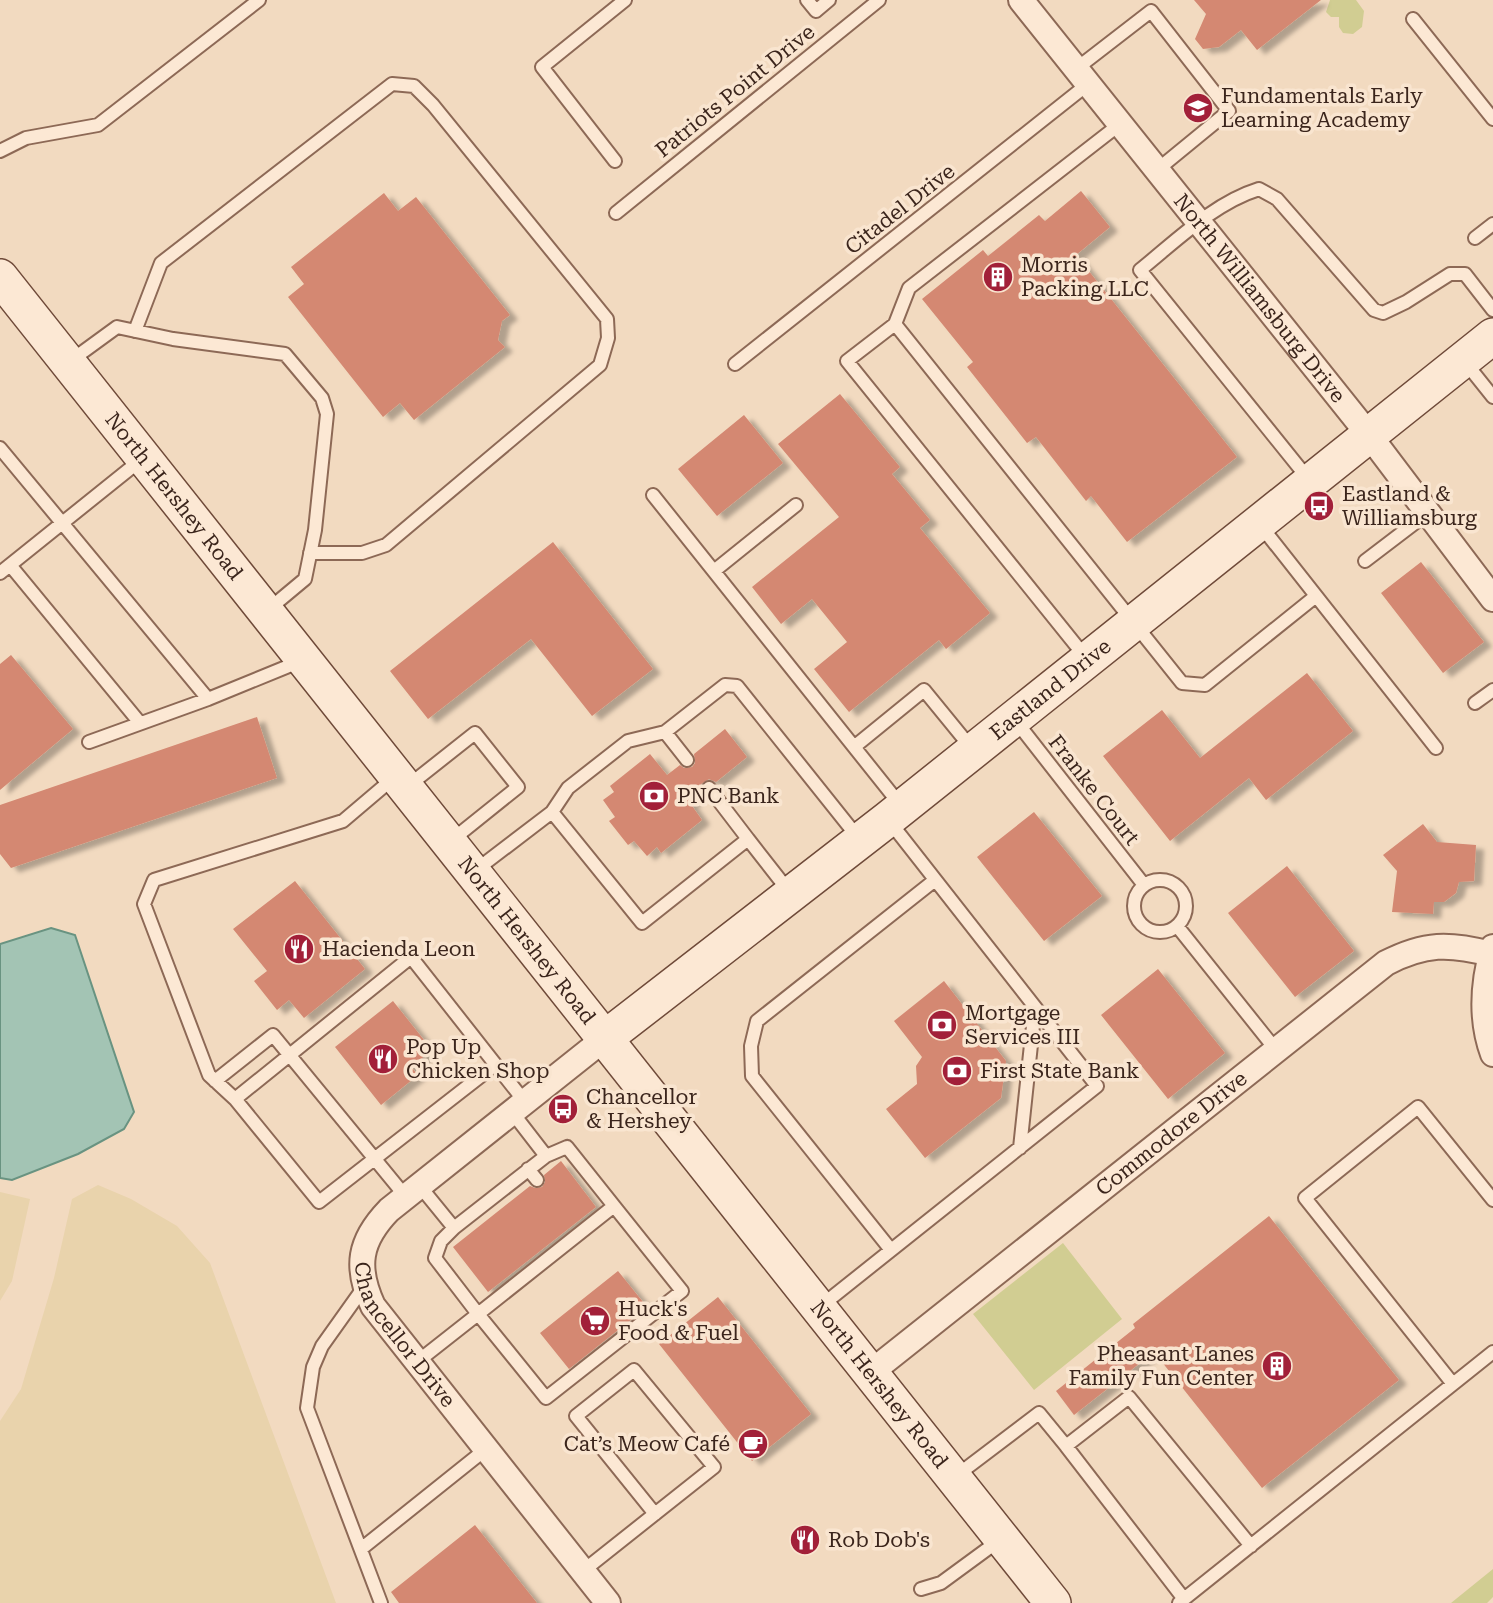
<svg xmlns="http://www.w3.org/2000/svg" width="1493" height="1603" viewBox="0 0 1493 1603" font-family="'Roboto Serif',serif">
<style>
.farmland{fill:#e9d3ac}
.green{fill:#d1cd92}
.water{fill:#a3c4b4;stroke:#699381;stroke-width:2}
.building{fill:#d48872;filter:url(#shadow)}
.lines{fill:none;stroke-linecap:round;stroke-linejoin:round}
.lane-casing{stroke:#8d6956;stroke-width:16}
.street-casing{stroke:#8d6956;stroke-width:28}
.secondary-casing{stroke:#6f4a39;stroke-width:38}
.lane{stroke:#fce8d4;stroke-width:12}
.street{stroke:#fce8d4;stroke-width:24}
.secondary{stroke:#fce8d4;stroke-width:35}
.labels{text-anchor:middle;dominant-baseline:central;stroke-width:7;stroke-linejoin:round;paint-order:stroke}
.street-label{font-size:21px;fill:#3b251c;stroke:#f9e5d0}
.poi-label{font-size:21px;fill:#3b251c;stroke:#f9e5d0;text-anchor:start}
</style>
<defs>
<filter id="shadow"><feDropShadow dx="8" dy="4.5" stdDeviation="2" flood-color="#0004"/></filter>
</defs>
<rect width="100%" height="100%" fill="#f2dac0"/>
<path class="farmland" d="M98 1185 131 1199 177 1226 210 1263 336 1603H0V1421L21 1389 54 1278 72 1199Z
M0 1192 30 1199 12 1281 0 1301Z"/>
<path class="green" d="M1330 0H1356L1364 11 1362 27 1353 34 1343 33 1339 27V17H1331L1326 12Z
M1063 1243 1122 1319 1034 1390 973 1314Z
M1493 1569V1597L1487 1603H1451Z"/>
<path class="water" d="M51 928 75 935 134 1112 124 1129 78 1154 12 1180 0 1178V944Z"/>
<path class="building" d="M1194 0H1321L1257 50 1241 30 1219 47 1203 49 1195 39 1206 14Z
M1081 191 1110 227 1076 255 1237 457 1127 542 1091 496 1086 501 1036 437 1027 443 967 367 973 362 922 299 983 250 988 256 1039 215 1045 221Z
M384 193 398 211 416 197 510 315 502 321 498 340 505 347 414 420 400 403 383 417 288 297 304 284 291 267Z
M840 394 900 467 892 474 930 520 920 528 990 613 946 649 939 640 849 712 814 669 847 642 812 599 781 624 752 587 839 517 778 444Z
M744 415 783 463 717 516 678 469Z
M553 542 653 669 592 716 531 639 428 719 390 671Z
M1421 562 1484 642 1443 673 1381 593Z
M11 655 73 729 0 790V664Z
M1307 673 1353 731 1266 800 1249 778 1170 841 1103 756 1162 710 1200 758Z
M257 717 277 778 11 868 0 854V805Z
M725 729 747 757 716 782 709 779 701 784 702 793 690 803 702 820 661 853 657 847 647 856 634 841 628 845 609 821 615 817 603 800 614 792 610 786 650 754 667 775 680 765 684 768 692 767 695 763 694 754Z
M1034 812 1102 896 1044 941 977 857Z
M1423 824 1437 842 1476 845 1474 881 1459 882 1456 893 1444 902H1434L1433 914 1392 912 1397 871 1383 855Z
M1287 866 1354 951 1295 997 1228 913Z
M295 881 365 969 304 1018 289 1000 277 1010 254 981 267 971 233 929Z
M1158 969 1225 1053 1168 1099 1101 1015Z
M944 981 1006 1061 1001 1098 925 1158 886 1109 917 1084 916 1066 922 1057 894 1021Z
M393 1001 432 1050 411 1067 418 1075 381 1105 335 1047Z
M561 1161 596 1207 488 1292 453 1247 530 1186 535 1188 542 1187 545 1182 544 1175Z
M1269 1216 1399 1380 1262 1488 1154 1352 1074 1415 1056 1391 1135 1328 1133 1324Z
M618 1271 647 1307 569 1369 540 1333Z
M718 1297 811 1414 752 1461 659 1344Z
M475 1525 537 1603H399L391 1592Z"/>
<g class="lines">
<g class="lane-casing">
<path id="lane" d="M807 0 816 11 829 0
M1413 19 1493 119
M1076 69 1151 11 1229 111 1157 170
M0 151 26 138 98 125 259 0
M615 161 542 67 625 0
M616 213 879 0
M1475 238 1493 224
M895 324 1182 683 1205 685 1316 596
M135 331 161 263 392 84 414 86 433 105 607 319 608 338 600 365 386 545 362 553H310
M69 362 117 327 173 339 285 354 322 398 327 414 315 530 305 579 269 609
M1465 362 1493 397
M735 364 1088 84
M0 448 208 699 301 661
M1310 481 1140 270C1176 241 1214 203 1259 189L1277 199 1374 310 1383 313 1406 302 1450 274H1465L1493 310
M653 495 902 807
M1261 526 1436 748
M1365 561 1428 513
M10 565 140 723
M714 571 796 505
M0 573 142 459
M1087 659 847 361 895 324 909 288 1120 124
M1475 703 1493 690
M1015 720 1144 885
M665 732 687 760
M89 742 208 699
M854 747 924 690 973 750
M408 786 475 733 518 787 452 840
M709 788 748 839
M552 812 568 788 628 741 665 732 725 685 737 686 860 840
M476 870 552 812 642 923 748 839 791 894
M1134 906a26 26 0 1 1 52 0a26 26 0 1 1-52 0Z
M1177 926 1276 1050
M495 1065 319 1202 235 1099 411 957 525 1102
M215 1081 273 1035 406 1197
M235 1099 209 1075 144 904 154 880 343 821 396 776
M1020 1148 1035 1007
M546 1156 567 1147 614 1206 478 1314 546 1398 682 1291 614 1206
M528 1169 537 1180
M419 1185 454 1228 546 1156 512 1112
M891 1250 752 1076 751 1046 757 1021 935 880
M364 1287 322 1346 313 1367 307 1408 381 1603
M821 1306 1097 1086 890 822
M417 1362 478 1314 435 1258 441 1241 454 1228
M1453 1384 1305 1198 1418 1107 1493 1200
M956 1476 1039 1413 1066 1446
M361 1549 486 1449
M583 1571 714 1467 634 1370 576 1416 655 1514
M921 1589 941 1583 1001 1539
M1184 1599 1066 1446 1129 1397 1251 1546
M1179 1603 1493 1352"/>
</g>
<g class="street-casing">
<g id="street">
<path id="s1" d="M1021 0 1369 435 1493 599"/>
<path d="M1493 947C1483 982 1480 1019 1493 1054"/>
<path id="s2" d="M604 1039 389 1210C359 1241 355 1267 373 1306L608 1603"/>
<path id="s3" d="M870 1373 1386 963C1425 943 1449 943 1491 954"/>
</g>
</g>
<g class="secondary-casing">
<g id="secondary">
<path id="s4" d="M0 277 1053 1603"/>
<path id="s5" d="M604 1039 888 819 1493 336"/>
</g>
</g>
<use href="#lane" class="lane"/>
<use href="#street" class="street"/>
<use href="#secondary" class="secondary"/>
</g>
<defs>
<g id="school-disc" transform="scale(1.575)"><circle r="9.5" fill="#a22039" stroke="#f9e5d0"/><path d="M0-5L7-2L0 1L-7-2ZM-4 1L0 2.5L4 1V4Q0 6-4 4Z" fill="#fff"/></g>
<g id="building-disc" transform="scale(1.575)"><circle r="9.5" fill="#a22039" stroke="#f9e5d0"/><path d="M-4-6H4V6H1V3H-1V6H-4ZM-2.5-4.3h1.7v1.8h-1.7ZM.8-4.3h1.7v1.8H.8ZM-2.5-1h1.7V.8h-1.7ZM.8-1h1.7V.8H.8Z" fill="#fff"/></g>
<g id="bus-disc" transform="scale(1.575)"><circle r="9.5" fill="#a22039" stroke="#f9e5d0"/><path d="M-5-6H5V4H4V6H2V4H-2V6H-4V4H-5ZM-3.5-4V0h7V-4ZM-3.5 1.2v1.5H-2V1.2ZM2 1.2v1.5H3.5V1.2Z" fill="#fff"/></g>
<g id="bank-disc" transform="scale(1.575)"><circle r="9.5" fill="#a22039" stroke="#f9e5d0"/><path d="M-6-4H6V4H-6ZM0-2.3a2.3 2.3 0 1 0 0 4.6a2.3 2.3 0 1 0 0-4.6Z" fill="#fff"/></g>
<g id="restaurant-disc" transform="scale(1.575)"><circle r="9.5" fill="#a22039" stroke="#f9e5d0"/><path d="M-5-6h1v4h1v-4h1v4h1v-4h1v5L-1.5 .5V6h-2V.5L-5-1ZM5-6V6H3V1.5H1.5Q1.5-4 5-6Z" fill="#fff"/></g>
<g id="supermarket-disc" transform="scale(1.575)"><circle r="9.5" fill="#a22039" stroke="#f9e5d0"/><path d="M-6-5.5h2.5l.6 2H6L4.5 2H-2.5L-4.4-4H-6ZM-1.5 3.2a1.3 1.3 0 1 0 .1 0ZM3 3.2a1.3 1.3 0 1 0 .1 0Z" fill="#fff"/></g>
<g id="cafe-disc" transform="scale(1.575)"><circle r="9.5" fill="#a22039" stroke="#f9e5d0"/><path d="M-5.5-4.5H6V0H3Q3 3.5 0 3.5H-2.5Q-5.5 3.5-5.5 0ZM3-3.2v2h1.7v-2ZM-6 4.5H4V6H-6Z" fill="#fff"/></g>
</defs>
<g fill-rule="evenodd">
<use href="#school-disc" x="1198" y="108"/>
<use href="#building-disc" x="998" y="277"/>
<use href="#bus-disc" x="1319" y="506"/>
<use href="#bank-disc" x="654" y="796"/>
<use href="#restaurant-disc" x="299" y="949"/>
<use href="#bank-disc" x="942" y="1025"/>
<use href="#restaurant-disc" x="383" y="1059"/>
<use href="#bank-disc" x="957" y="1071"/>
<use href="#bus-disc" x="563" y="1109"/>
<use href="#supermarket-disc" x="595" y="1321"/>
<use href="#building-disc" x="1277" y="1366"/>
<use href="#cafe-disc" x="753" y="1444"/>
<use href="#restaurant-disc" x="805" y="1540"/>
</g>
<g class="labels">
<g class="street-label">
<text transform="translate(735 91) rotate(-39)">Patriots Point Drive</text>
<text transform="translate(900 209) rotate(-38)">Citadel Drive</text>
<text stroke="none"><textPath href="#s1" startOffset="382">North Williamsburg Drive</textPath></text>
<text stroke="none"><textPath href="#s4" startOffset="280">North Hershey Road</textPath></text>
<text stroke="none"><textPath href="#s5" startOffset="567">Eastland Drive</textPath></text>
<text transform="translate(1094 790) rotate(52)">Franke Court</text>
<text stroke="none"><textPath href="#s4" startOffset="847">North Hershey Road</textPath></text>
<text stroke="none"><textPath href="#s3" startOffset="385">Commodore Drive</textPath></text>
<text stroke="none"><textPath href="#s2" startOffset="420">Chancellor Drive</textPath></text>
<text stroke="none"><textPath href="#s4" startOffset="1414">North Hershey Road</textPath></text>
</g>
<g class="poi-label">
<text x="1221" y="96">Fundamentals Early<tspan x="1221" dy="24">Learning Academy</tspan></text>
<text x="1021" y="265">Morris<tspan x="1021" dy="24">Packing LLC</tspan></text>
<text x="1342" y="494">Eastland &amp;<tspan x="1342" dy="24">Williamsburg</tspan></text>
<text x="677" y="796">PNC Bank</text>
<text x="322" y="949">Hacienda Leon</text>
<text x="965" y="1013">Mortgage<tspan x="965" dy="24">Services III</tspan></text>
<text x="406" y="1047">Pop Up<tspan x="406" dy="24">Chicken Shop</tspan></text>
<text x="980" y="1071">First State Bank</text>
<text x="586" y="1097">Chancellor<tspan x="586" dy="24">&amp; Hershey</tspan></text>
<text x="618" y="1309">Huck's<tspan x="618" dy="24">Food &amp; Fuel</tspan></text>
<text x="1254" y="1354" text-anchor="end">Pheasant Lanes<tspan x="1254" dy="24">Family Fun Center</tspan></text>
<text x="730" y="1444" text-anchor="end">Cat’s Meow Café</text>
<text x="828" y="1540">Rob Dob's</text>
</g>
</g>
</svg>
